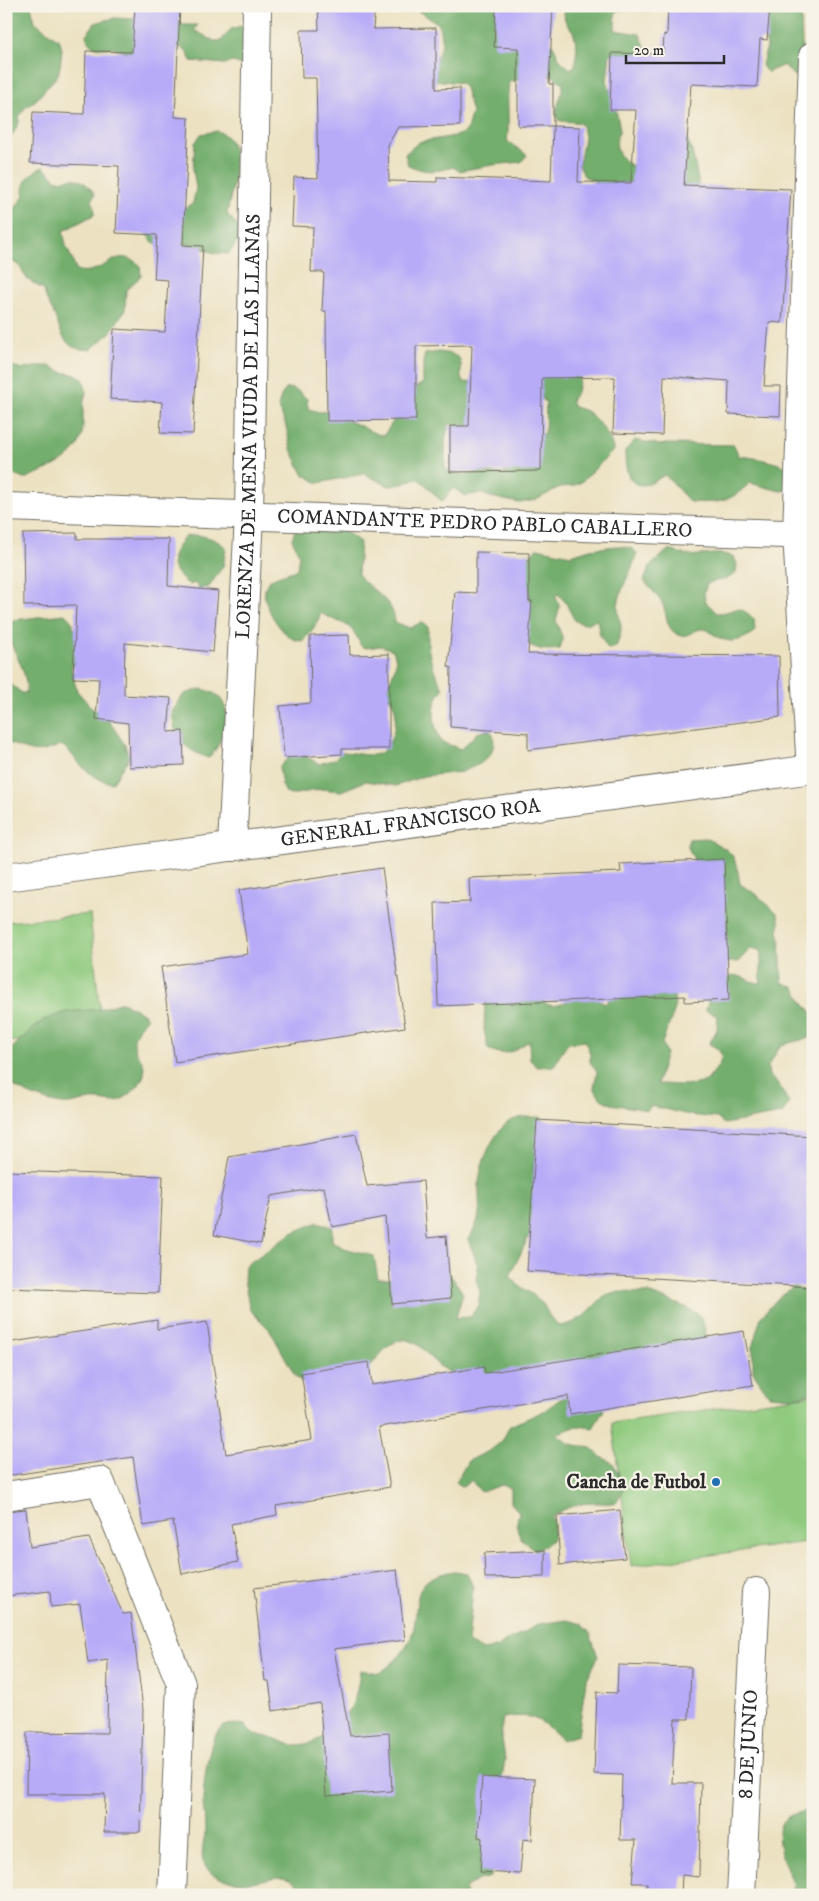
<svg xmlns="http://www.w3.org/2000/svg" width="819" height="1901" viewBox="0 0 819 1901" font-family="'IM FELL DW Pica',serif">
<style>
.green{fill:#8fca7e;stroke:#5d7a54}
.forest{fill:#73ae6d;stroke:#4f6c4c}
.building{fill:#b7abf8}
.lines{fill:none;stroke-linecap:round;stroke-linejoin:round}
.minor-casing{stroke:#6f6b60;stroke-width:30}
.minor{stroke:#fff;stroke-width:28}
.poi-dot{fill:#1f6fb2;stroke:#f7f3e8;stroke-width:2}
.labels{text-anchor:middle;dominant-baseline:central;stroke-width:4.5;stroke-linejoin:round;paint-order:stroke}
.street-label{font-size:20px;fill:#2b2b2b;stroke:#f7f3e8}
.poi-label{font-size:20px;font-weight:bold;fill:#2b2b2b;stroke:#f7f3e8;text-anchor:end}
</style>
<rect width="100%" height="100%" fill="#f7f3e8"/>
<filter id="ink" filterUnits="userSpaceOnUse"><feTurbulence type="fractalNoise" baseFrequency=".02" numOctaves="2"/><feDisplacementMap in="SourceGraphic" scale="10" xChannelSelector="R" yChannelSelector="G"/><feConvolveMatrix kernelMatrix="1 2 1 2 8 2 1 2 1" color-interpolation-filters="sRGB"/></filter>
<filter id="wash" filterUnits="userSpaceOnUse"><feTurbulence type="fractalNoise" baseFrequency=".0096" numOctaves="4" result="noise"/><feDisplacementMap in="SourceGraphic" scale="20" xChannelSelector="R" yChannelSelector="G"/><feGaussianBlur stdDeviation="1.12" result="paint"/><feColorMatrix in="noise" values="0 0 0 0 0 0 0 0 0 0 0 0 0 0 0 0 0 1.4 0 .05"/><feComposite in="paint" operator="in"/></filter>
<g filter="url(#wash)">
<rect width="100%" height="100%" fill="#ece2c2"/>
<path class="green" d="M90 914 102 1032 6 1042V922Z
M813 1395V1541L631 1566 612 1423Z"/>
<path class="forest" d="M6 6H31L35 22 60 41 62 50 60 66 58 75 36 100 24 109 19 117V123L6 146Z
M415 6H496L526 41 553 45 560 60 570 69 575 66 577 47 573 31C564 23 564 18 564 6H655L651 11 619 10 615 14V30L640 34 646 49 635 59 618 53 610 54 607 81 615 104 620 130C612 143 618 160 633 166L683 135C693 143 696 172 699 186L692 192 638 182 598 183 584 176 579 165 584 138 582 125C576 120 566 123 558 120 553 108 563 96 563 83L551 75C537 79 523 78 509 82 506 102 510 121 507 141L527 155 521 162 493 165 459 171 453 167C434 172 427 173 408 165L405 154 419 142 455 136 466 132 472 112 465 88 461 83 434 80 436 60 442 44 439 24 415 9Z
M756 6H797L801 18 803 75 794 76 784 65 768 72 765 70 762 65 767 46Z
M173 16 183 25H198L194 30 214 41H221L231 29 244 25 251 68 233 62 224 64 191 61 187 52 176 44C157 48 130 58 113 47 101 49 89 49 86 35L95 23 114 18 131 19Z
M217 131C248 142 231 190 227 214 244 230 243 237 228 254L215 253 187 244H158L153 242 145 232 193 203 196 188 193 169 195 143 201 134Z
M43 167 56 179 61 181C77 175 85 181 95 194L92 199 95 212 92 216 63 231 66 245 77 271C81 271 85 272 89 271 111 267 117 247 140 265L141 276 126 290 125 310 109 334 91 349C67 352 63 338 56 319 52 308 47 304 44 290L27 279 19 265 12 261 6 263V210L13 211 24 196C20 183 31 172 43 167Z
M439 352 452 354 459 358 461 364V379L464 382 480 383 486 391 466 433 452 424 449 425C443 439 446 453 445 468L450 472 466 475 480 472 501 474 517 468 545 431 546 403 540 396 535 374 581 371 577 392 571 400 574 407C577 408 582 409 586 411 596 417 614 440 613 451L583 481 573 486 560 487 536 500 519 503 491 497 480 493 466 496 453 488 442 502 424 483 416 478 403 484 389 486 364 474 318 483 303 474 291 449 286 426 278 406 282 394 287 388C297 389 301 393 308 400L307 404 309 409 319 412 340 411 343 412 350 422C362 424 371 435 384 435L394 420 405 394 423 383V362L425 354Z
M6 365 25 369 39 366H49L62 372 77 375 83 379 85 385 86 394 84 399C83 407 83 415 83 423 84 459 51 467 24 479L16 476 6 469Z
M635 440 661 445 665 444 734 445 739 456C757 458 774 461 791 469V490L780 491 750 483C727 504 719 503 690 502L665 475C660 477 656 481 651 483 627 492 625 468 625 451Z
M300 515 343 530 360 542 358 574C370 591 394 599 395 622L410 628 422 622 428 627C427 655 431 664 443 689 430 704 433 725 441 742L461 749 477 733 489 730 493 734 494 744 491 754 480 764 461 772 424 776 396 786 366 781 341 791 321 789 291 795 286 793 282 785 279 767 291 755 307 757 319 764 335 759 342 752C353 752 367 757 378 754 392 750 399 718 394 706 392 701 388 697 388 691 388 676 401 668 393 650L381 646 366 648 361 646C350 619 342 626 321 613 317 624 311 633 302 641 298 640 294 640 291 638 278 629 255 596 269 581 275 575 288 574 297 569L299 554 292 539Z
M194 535C207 536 217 539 226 548L223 566 209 587 199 589 195 583 190 585C167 570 168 555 186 536Z
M617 546 631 548 637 553C632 571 621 586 618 605 617 613 621 620 621 628 621 634 618 641 616 647L608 649 600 635 597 620 585 624 575 621 566 603 558 594 555 596 560 606 556 620 563 640 559 649C545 651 534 650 523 640L530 601 527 559 537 548 571 555 590 549Z
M668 550C674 551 681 554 687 555 704 557 718 550 734 557L737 564 736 573C724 583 720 578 707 584L704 593 705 601 717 613C736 613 735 601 754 619L755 631C741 642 728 645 713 634 710 632 707 629 704 629 693 628 686 641 675 633 666 627 667 614 663 605 658 596 651 589 644 581L650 566Z
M65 614 73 623V628L88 639 77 654 71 669 77 691 90 706 109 721 125 745 129 758 112 783C97 781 82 768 73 756 69 752 67 748 61 745 34 756 33 752 6 742V681L22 693H26C29 674 13 650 6 633L13 620Z
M201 689C239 695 228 737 209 758 197 755 181 745 176 733 174 727 173 719 172 712L184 694Z
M705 838C733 852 735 852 740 884L757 895 777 913 780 923 778 931 780 939 782 982 795 988 804 1004 813 1013V1037L781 1045 768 1066 769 1076 779 1085 789 1103 782 1114 724 1124 717 1118 689 1115 652 1106 647 1110 611 1104 601 1099 594 1088 597 1072 590 1062V1053L585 1041 569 1043 562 1051 554 1066 537 1067 530 1060 529 1041C514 1051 505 1058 488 1049L484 1030 485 1004 522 984C549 1007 550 1015 582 991L591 993 605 1004 617 991 674 996 675 1009 662 1043 666 1053 657 1084C672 1084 690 1087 704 1082 708 1080 710 1077 712 1074 723 1061 727 1052 709 1044L717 1030 718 1017 706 1010 710 995 732 975C744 976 751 983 761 983V950L750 949 738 962H726L705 883 687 845 689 839Z
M123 1002C131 1008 140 1010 147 1017 141 1025 133 1033 134 1044 136 1060 152 1064 140 1083 135 1091 122 1102 112 1102 104 1101 98 1099 89 1100 80 1101 72 1105 63 1104 47 1103 17 1091 6 1080V1057L9 1051 33 1028 44 1020 66 1012 99 1009Z
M524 1117H541L545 1130 535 1156 533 1170 538 1198 534 1225 510 1276 519 1286 532 1294 543 1304 550 1317 560 1326 572 1323 584 1316 604 1296 620 1292 648 1293 688 1308 700 1316 705 1328 707 1342 498 1376C480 1372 462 1378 445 1370 431 1363 419 1337 402 1340 383 1343 375 1366 360 1375 353 1379 318 1383 307 1385L296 1377 270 1330 250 1310 244 1280 245 1266 292 1233 318 1222 332 1227V1241L344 1248 374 1256 378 1279H393L447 1270 463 1293 456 1318 470 1317 478 1306 480 1292 476 1280 478 1266 468 1239C484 1216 478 1208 479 1183 480 1164 493 1132 510 1121 514 1119 520 1118 524 1117Z
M793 1287 813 1293V1393L794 1397 769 1395 753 1372V1344L761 1317 780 1296Z
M580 1394 593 1397 604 1410 593 1428 577 1426 557 1434 570 1444 591 1448 601 1457 613 1463 619 1476 623 1490 617 1502C607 1505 599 1502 589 1503 576 1504 562 1509 552 1517L554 1525 553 1539 546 1545 535 1550C518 1538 514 1532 519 1512L511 1503V1488L502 1485 481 1492 471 1480 463 1487 456 1482 468 1461 491 1450 502 1441 510 1426 544 1411 560 1399Z
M454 1571 467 1573 473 1587 468 1643 482 1650 497 1648 507 1640 514 1638 539 1624 567 1620 581 1624 590 1633 598 1657 586 1681 578 1735 562 1740C540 1719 534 1713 503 1718L501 1731 505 1759 501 1785 497 1852 490 1877 478 1880 466 1887 465 1895H301C301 1890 300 1888 297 1885 285 1870 267 1881 251 1882 237 1882 217 1881 208 1870 197 1857 205 1844 205 1830 205 1821 204 1812 203 1803 203 1787 208 1739 220 1729 227 1723 237 1724 245 1725L254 1735C259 1736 265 1736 270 1737 278 1739 287 1745 296 1745 322 1745 348 1721 355 1697 358 1688 359 1679 360 1670L379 1673C394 1664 409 1648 413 1631 418 1615 413 1591 428 1580 435 1575 445 1573 454 1571Z
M813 1810V1895H789L794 1886C788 1869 770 1839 783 1821 790 1813 803 1812 813 1810Z"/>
<g id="blocks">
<path class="building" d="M135 6H180L175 117 189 118 183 245 203 246 193 434 160 433 162 402 110 399 114 329 165 332 168 280 154 279 157 235 116 233 119 166 30 163 33 112 84 114 86 51 132 52Z
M318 6H375L373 29 436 28V89L460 88V126L398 127 388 145 389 181 437 182V177L551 181 553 126 580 127 578 182 631 183 636 110H610L612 53 663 54 664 34 667 35 668 6H770L767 40 760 39 757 87 691 84 684 185 791 189 782 323 769 322 764 386H781L780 416 728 414 729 381 664 376 662 435 613 433 615 377 542 378 541 471 450 472V426H469L472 345 416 346V420L327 421 326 311H322L324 272H311L313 227 292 226 294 177 318 178 316 78H302L301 30H319Z
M496 6H553L549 84H553V126H518V48L494 47Z
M77 533V539H169L168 586 218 591 213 652 125 643 124 695 171 698 168 732 183 731 184 765 129 767 128 723 96 719 99 679 73 678 76 605 24 606 23 534Z
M476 552 529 553V601H532L528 654 779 656 780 717 528 750V733L450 727 451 667H448L455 592 476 593Z
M349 635 350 655 389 654V749H342V754L284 758 280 706 311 703 310 636Z
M724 859 729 1000 685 1002V996L438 1006 435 903 470 902 469 878 621 872 620 864Z
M382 868 405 1027 175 1062 161 967 248 954 239 890Z
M537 1120 813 1136V1287L527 1271Z
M356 1134 367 1186 423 1181 427 1238 446 1236 451 1298 392 1304 385 1217 332 1227 324 1187 271 1196 261 1244 214 1235 229 1157Z
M6 1171 163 1176 158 1293 6 1288Z
M157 1320V1329L207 1322 226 1454 312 1440 301 1373 369 1362 372 1385 484 1367 485 1373 744 1331 753 1385 570 1414 568 1396 379 1427 390 1487 276 1506 277 1515 231 1524 238 1562 182 1574 173 1521 143 1526 133 1457 6 1476V1343Z
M26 1509 30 1547 89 1538 123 1614 131 1613 143 1709 140 1832H104L105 1794H26L27 1732 107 1733 108 1660 88 1663 80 1604 51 1607 50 1591 6 1596V1511Z
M620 1510 625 1558 560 1565 557 1516Z
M545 1550V1577L485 1578 484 1553Z
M397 1570 405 1640 334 1649 350 1736 389 1733 392 1791 326 1796 320 1703 273 1711 269 1681H265L254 1588Z
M618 1665 691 1667 689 1719H675L672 1783H701L699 1877 682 1875 681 1895H648L647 1883H632L636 1840H620L622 1775 594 1774 597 1692 617 1693Z
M482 1777 535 1779 532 1840 523 1839 520 1874 480 1872 482 1838 478 1837Z"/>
</g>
</g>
<g filter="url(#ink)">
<use href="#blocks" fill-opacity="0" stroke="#6f6b60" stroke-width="1"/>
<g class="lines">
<g class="minor-casing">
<g id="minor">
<path id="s1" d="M6 507 813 535"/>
<path d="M811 770 797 534 813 56"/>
<path id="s2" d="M232 847 249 516 257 6"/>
<path id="s3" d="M6 877 813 769"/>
<path d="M6 1496 100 1481 181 1684 172 1895"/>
<path id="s4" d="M741 1895 756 1592"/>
</g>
</g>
<use href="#minor" class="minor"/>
</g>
</g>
<circle class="poi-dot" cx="716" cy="1482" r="5"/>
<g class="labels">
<g class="street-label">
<text stroke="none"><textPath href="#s2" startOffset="421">LORENZA DE MENA VIUDA DE LAS LLANAS</textPath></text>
<text stroke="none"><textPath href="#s1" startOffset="479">COMANDANTE PEDRO PABLO CABALLERO</textPath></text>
<text stroke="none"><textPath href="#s3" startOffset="408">GENERAL FRANCISCO ROA</textPath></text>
<text stroke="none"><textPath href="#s4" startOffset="151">8 DE JUNIO</textPath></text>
</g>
<g class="poi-label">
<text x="706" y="1482">Cancha de Futbol</text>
</g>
</g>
<rect width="819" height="1901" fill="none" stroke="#f7f3e8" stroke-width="25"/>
<path d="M626 55v8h98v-8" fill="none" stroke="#2b2b2b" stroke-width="2.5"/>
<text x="634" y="55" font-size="15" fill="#2b2b2b" stroke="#f7f3e8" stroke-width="4" paint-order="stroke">20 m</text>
</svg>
